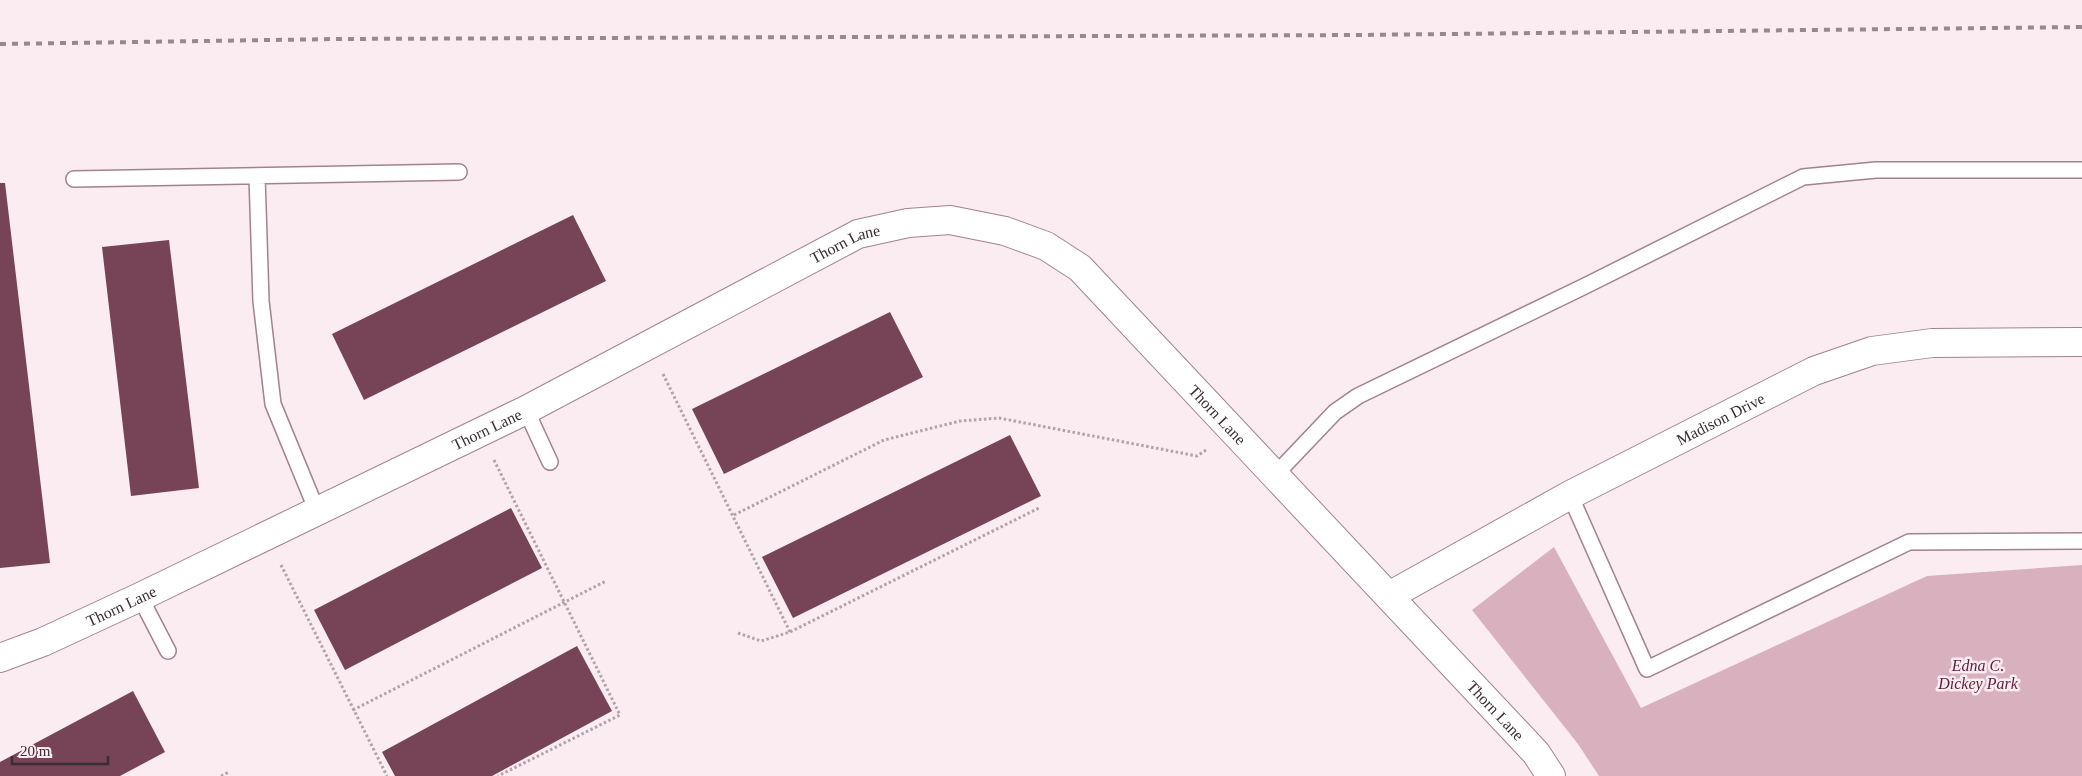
<svg xmlns="http://www.w3.org/2000/svg" width="2082" height="776" viewBox="0 0 2082 776" font-family="'Times New Roman',serif">
<style>
.green{fill:#d8b0be}
.building{fill:#764357}
.lines{fill:none;stroke-linecap:round;stroke-linejoin:round}
.service-casing{stroke:#a2828d;stroke-width:18}
.minor-casing{stroke:#a2828d;stroke-width:30}
.path{stroke:#b1a3a7;stroke-width:3;stroke-dasharray:2.5 2.5;stroke-linecap:butt}
.service{stroke:#fff;stroke-width:15}
.minor{stroke:#fff;stroke-width:28}
.rail{stroke:#96888d;stroke-width:4;stroke-dasharray:6 6;stroke-linecap:butt}
.labels{text-anchor:middle;dominant-baseline:central;stroke-width:5;stroke-linejoin:round;paint-order:stroke}
.street-label{font-size:16px;fill:#3b2d32;stroke:#faecf0}
.park-label{font-size:16px;font-style:italic;fill:#611c3b;stroke:#faecf0}
</style>
<rect width="100%" height="100%" fill="#faecf0"/>
<path class="green" d="M1554 547 1641 708 1927 576 2082 565V776H1599L1578 744 1472 610Z"/>
<path class="building" d="M0 183H5L50 563 0 568Z
M573 215 606 281 364 400 332 334Z
M169 240 199 488 131 496 102 247Z
M890 312 923 377 724 474 692 409Z
M1010 435 1041 496 793 618 762 557Z
M511 508 542 568 345 670 314 610Z
M577 646 612 711 492 776H395L382 752Z
M133 691 165 752 120 776H0V762Z"/>
<g class="lines">
<g class="service-casing">
<path id="service" d="M257 176 261 301 273 404 317 511
M74 179 459 172
M526 410 550 462
M1275 475 1335 412 1358 396 1585 286 1803 177 1876 170H2082
M1570 495 1647 669 1909 542 2082 541
M140 597 168 651"/>
</g>
<g class="minor-casing">
<g id="minor">
<path id="s1" d="M1389 596 1570 495 1814 371 1872 351 1932 343 2082 342"/>
<path id="s2" d="M0 658 43 642 140 597 526 410 858 234 908 223 950 220 1005 231 1046 246 1080 268 1536 753 1551 776"/>
</g>
</g>
<path class="path" d="M663 374 790 632
M494 460 620 715 498 776
M734 515 884 440 960 421 999 418 1197 456 1206 450
M281 565 387 776
M738 633 761 641 790 632 1039 508
M353 710 606 581
M221 776 229 772"/>
<use href="#service" class="service"/>
<use href="#minor" class="minor"/>
<path class="rail" d="M0 44 338 39 1358 35 2082 27"/>
</g>
<g class="labels">
<g class="street-label">
<text stroke="none"><textPath href="#s2" startOffset="942">Thorn Lane</textPath></text>
<text stroke="none"><textPath href="#s2" startOffset="1392">Thorn Lane</textPath></text>
<text stroke="none"><textPath href="#s1" startOffset="376">Madison Drive</textPath></text>
<text stroke="none"><textPath href="#s2" startOffset="538">Thorn Lane</textPath></text>
<text stroke="none"><textPath href="#s2" startOffset="132">Thorn Lane</textPath></text>
<text stroke="none"><textPath href="#s2" startOffset="1798">Thorn Lane</textPath></text>
</g>
<g class="park-label">
<text x="1978" y="665">Edna C.<tspan x="1978" dy="18">Dickey Park</tspan></text>
</g>
</g>
<path d="M12 756v8h96v-8" fill="none" stroke="#3b2d32" stroke-width="2.5"/>
<text x="20" y="756" font-size="15" fill="#3b2d32" stroke="#faecf0" stroke-width="4" paint-order="stroke">20 m</text>
</svg>
